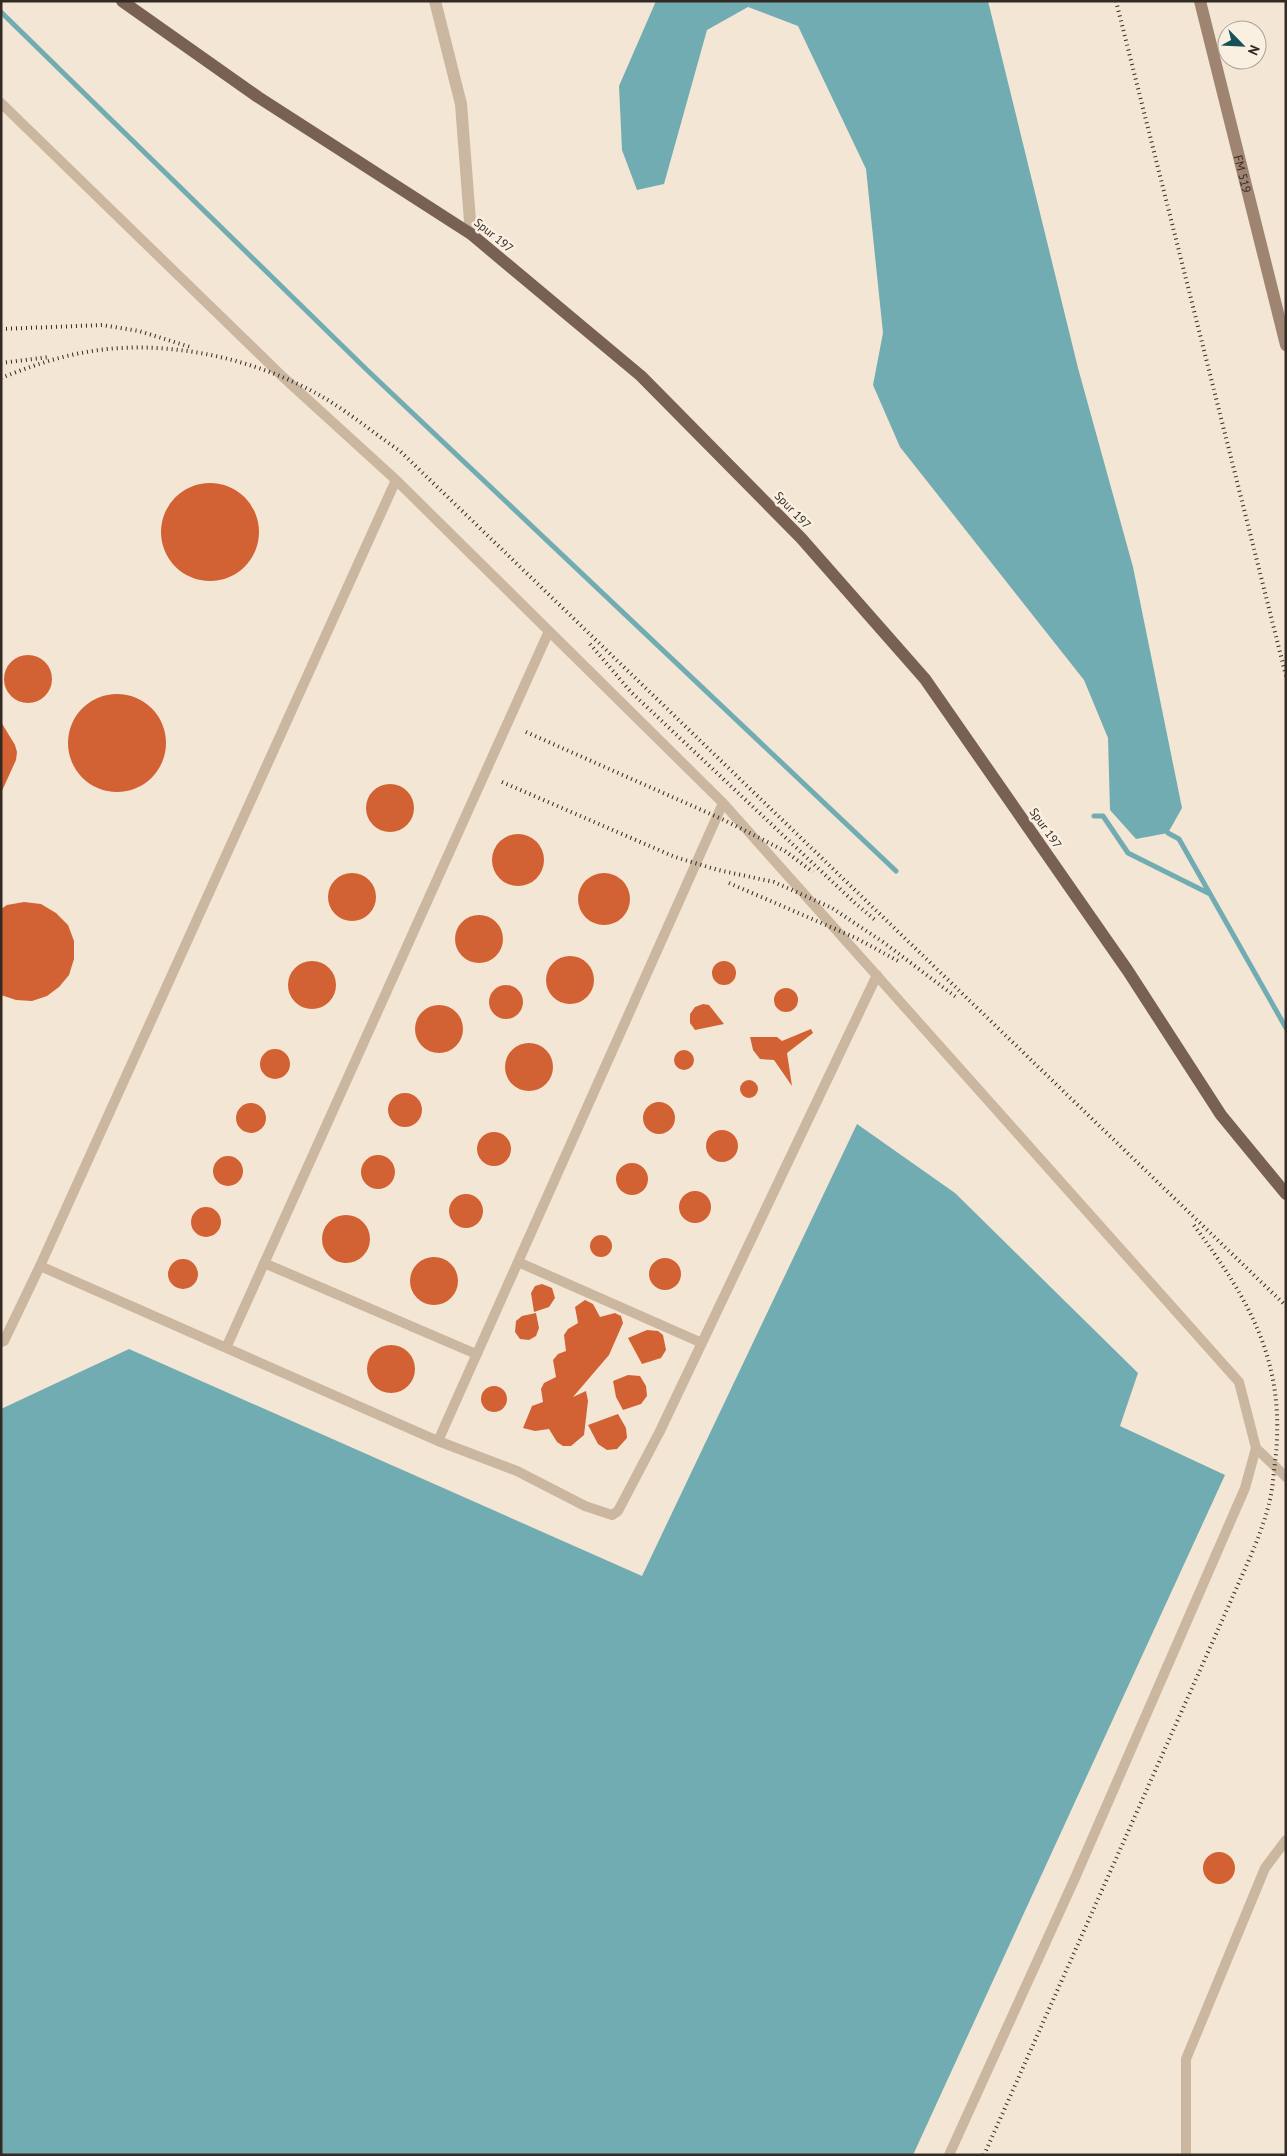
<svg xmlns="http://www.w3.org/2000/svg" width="1287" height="2156" viewBox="0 0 1287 2156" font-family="'PT Sans',sans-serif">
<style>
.water{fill:#71acb2}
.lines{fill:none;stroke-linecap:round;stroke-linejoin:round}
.stream{stroke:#71acb2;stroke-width:5}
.building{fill:#d26233}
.lane{stroke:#cbb6a0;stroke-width:10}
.street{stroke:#cbb6a0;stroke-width:12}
.secondary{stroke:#9f8471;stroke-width:12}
.primary{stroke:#786153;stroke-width:12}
.rail{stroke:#342a24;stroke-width:4;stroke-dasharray:1 4;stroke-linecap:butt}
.labels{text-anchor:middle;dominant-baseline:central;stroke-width:5;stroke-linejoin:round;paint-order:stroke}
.street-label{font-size:12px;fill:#342a24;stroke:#faf0e1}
</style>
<rect width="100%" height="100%" fill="#f3e6d4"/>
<path class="water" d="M656 1H988L1078 368 1133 567 1182 808 1168 833 1136 839 1110 810 1108 738 1084 680 900 447 873 385 883 333 866 169 798 26 748 7 707 30 664 184 637 190 622 150 619 86Z
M857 1124 955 1193 1138 1373 1120 1426 1225 1475 913 2155H1V1409L129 1349 642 1576Z"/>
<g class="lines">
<path class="stream" d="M1 12 367 370 896 871
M1094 816H1103L1128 853 1210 894
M1168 833 1179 839 1286 1028"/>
</g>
<path class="building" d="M161 532a49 49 0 1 1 98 0a49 49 0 1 1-98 0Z
M4 679a24 24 0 1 1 48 0a24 24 0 1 1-48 0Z
M68 743a49 49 0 1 1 98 0a49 49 0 1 1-98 0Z
M1 722 15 745 17 752 16 760 1 793Z
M366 808a24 24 0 1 1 48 0a24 24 0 1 1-48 0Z
M492 860a26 26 0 1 1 52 0a26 26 0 1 1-52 0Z
M328 897a24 24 0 1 1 48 0a24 24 0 1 1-48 0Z
M578 899a26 26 0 1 1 52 0a26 26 0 1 1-52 0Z
M24 902 41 904 56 913 68 925 74 941V959L69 975 59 987 47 996 32 1001 16 1000 1 995V909L7 905Z
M455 939a24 24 0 1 1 48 0a24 24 0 1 1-48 0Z
M546 980a24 24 0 1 1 48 0a24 24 0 1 1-48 0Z
M712 973a12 12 0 1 1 24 0a12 12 0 1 1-24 0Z
M288 985a24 24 0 1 1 48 0a24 24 0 1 1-48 0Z
M489 1002a17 17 0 1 1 34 0a17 17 0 1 1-34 0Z
M774 1000a12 12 0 1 1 24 0a12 12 0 1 1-24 0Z
M703 1004 709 1005 724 1024 695 1030 690 1023V1014L695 1007Z
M415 1029a24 24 0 1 1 48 0a24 24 0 1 1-48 0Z
M811 1029 813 1033 787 1053 792 1086 774 1060 760 1059 753 1050 750 1037H777L782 1041Z
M505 1067a24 24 0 1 1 48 0a24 24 0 1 1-48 0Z
M260 1064a15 15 0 1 1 30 0a15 15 0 1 1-30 0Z
M674 1060a10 10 0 1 1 20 0a10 10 0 1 1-20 0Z
M740 1089a9 9 0 1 1 18 0a9 9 0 1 1-18 0Z
M388 1110a17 17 0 1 1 34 0a17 17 0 1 1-34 0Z
M643 1118a16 16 0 1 1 32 0a16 16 0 1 1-32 0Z
M236 1118a15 15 0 1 1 30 0a15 15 0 1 1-30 0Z
M706 1146a16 16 0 1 1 32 0a16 16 0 1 1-32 0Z
M477 1149a17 17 0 1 1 34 0a17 17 0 1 1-34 0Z
M361 1172a17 17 0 1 1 34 0a17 17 0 1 1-34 0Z
M213 1171a15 15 0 1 1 30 0a15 15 0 1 1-30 0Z
M616 1179a16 16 0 1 1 32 0a16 16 0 1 1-32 0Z
M679 1207a16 16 0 1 1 32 0a16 16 0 1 1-32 0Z
M449 1211a17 17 0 1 1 34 0a17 17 0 1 1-34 0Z
M191 1222a15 15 0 1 1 30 0a15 15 0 1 1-30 0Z
M322 1239a24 24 0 1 1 48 0a24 24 0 1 1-48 0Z
M590 1246a11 11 0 1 1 22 0a11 11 0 1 1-22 0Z
M410 1281a24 24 0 1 1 48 0a24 24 0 1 1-48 0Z
M649 1274a16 16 0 1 1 32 0a16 16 0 1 1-32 0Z
M168 1274a15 15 0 1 1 30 0a15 15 0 1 1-30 0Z
M542 1284 552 1288 555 1298 549 1307 534 1312 531 1293 535 1286Z
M585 1300 593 1304 600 1317 615 1313 621 1316 623 1323 609 1355 573 1397 586 1391 588 1401 584 1435 571 1446H563L557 1442 549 1429 535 1431 523 1428 532 1406 543 1402 541 1389 544 1383 556 1377 553 1360 558 1354 566 1351 564 1335 568 1329 578 1323 575 1307Z
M536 1313 539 1328 536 1336 529 1340 520 1339 515 1332 516 1321 522 1316Z
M647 1330 658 1331 663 1335 666 1350 661 1358 642 1364 628 1338Z
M367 1369a24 24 0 1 1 48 0a24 24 0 1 1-48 0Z
M628 1375 640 1376 646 1386 647 1396 641 1404 623 1410 616 1397 613 1381Z
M481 1399a13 13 0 1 1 26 0a13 13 0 1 1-26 0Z
M618 1414 626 1428 627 1438 617 1449 607 1450 598 1444 588 1425Z
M1203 1868a16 16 0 1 1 32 0a16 16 0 1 1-32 0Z"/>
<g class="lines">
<path class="lane" d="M1 103 283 377 396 480 723 803 1239 1382 1256 1448 1245 1488 1075 1878 949 2155
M518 1262 702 1343
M264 1263 476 1354
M40 1266 438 1441 723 803
M1 1342 4 1341 40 1266 396 480
M226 1348 549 631
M438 1441 517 1471 585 1506 612 1515 618 1511 660 1431 877 975
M1256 1448 1286 1477
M1186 2155V2059L1265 1868 1286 1840"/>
<path class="street" d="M435 1 461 104 471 234"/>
<path class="secondary" id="s1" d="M1200 1 1286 345"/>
<path class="primary" d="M122 1 258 97 471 234 641 376 801 538 925 679 1128 971 1221 1115 1286 1194"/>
<path class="rail" d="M1116 1 1286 676
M1 329 102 325 139 331 190 347
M1 363 49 357
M1 378C26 368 54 358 81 353 160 337 256 357 326 399 351 414 375 434 400 451L1286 1306
M590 644 631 692 855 903 875 920
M526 732 724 820 785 851 813 872
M502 782 675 857 718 870 774 882 832 908 883 942 956 997
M729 883 856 938 900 962
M984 2155 1233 1596C1245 1568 1259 1540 1267 1511 1272 1496 1273 1479 1275 1463 1287 1363 1250 1301 1193 1224"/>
</g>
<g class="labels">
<g class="street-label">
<text stroke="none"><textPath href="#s1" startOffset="178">FM 519</textPath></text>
<text transform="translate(494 235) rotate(39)">Spur 197</text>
<text transform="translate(793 510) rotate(46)">Spur 197</text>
<text transform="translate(1046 828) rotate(55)">Spur 197</text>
</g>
</g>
<rect width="1287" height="2156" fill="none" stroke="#342a24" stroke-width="5"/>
<g transform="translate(1242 45) rotate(114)"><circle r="24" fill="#faf0e1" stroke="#aba195"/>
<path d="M0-4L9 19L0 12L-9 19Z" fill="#165159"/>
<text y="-8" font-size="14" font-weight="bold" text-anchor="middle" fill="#342a24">N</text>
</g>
</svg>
